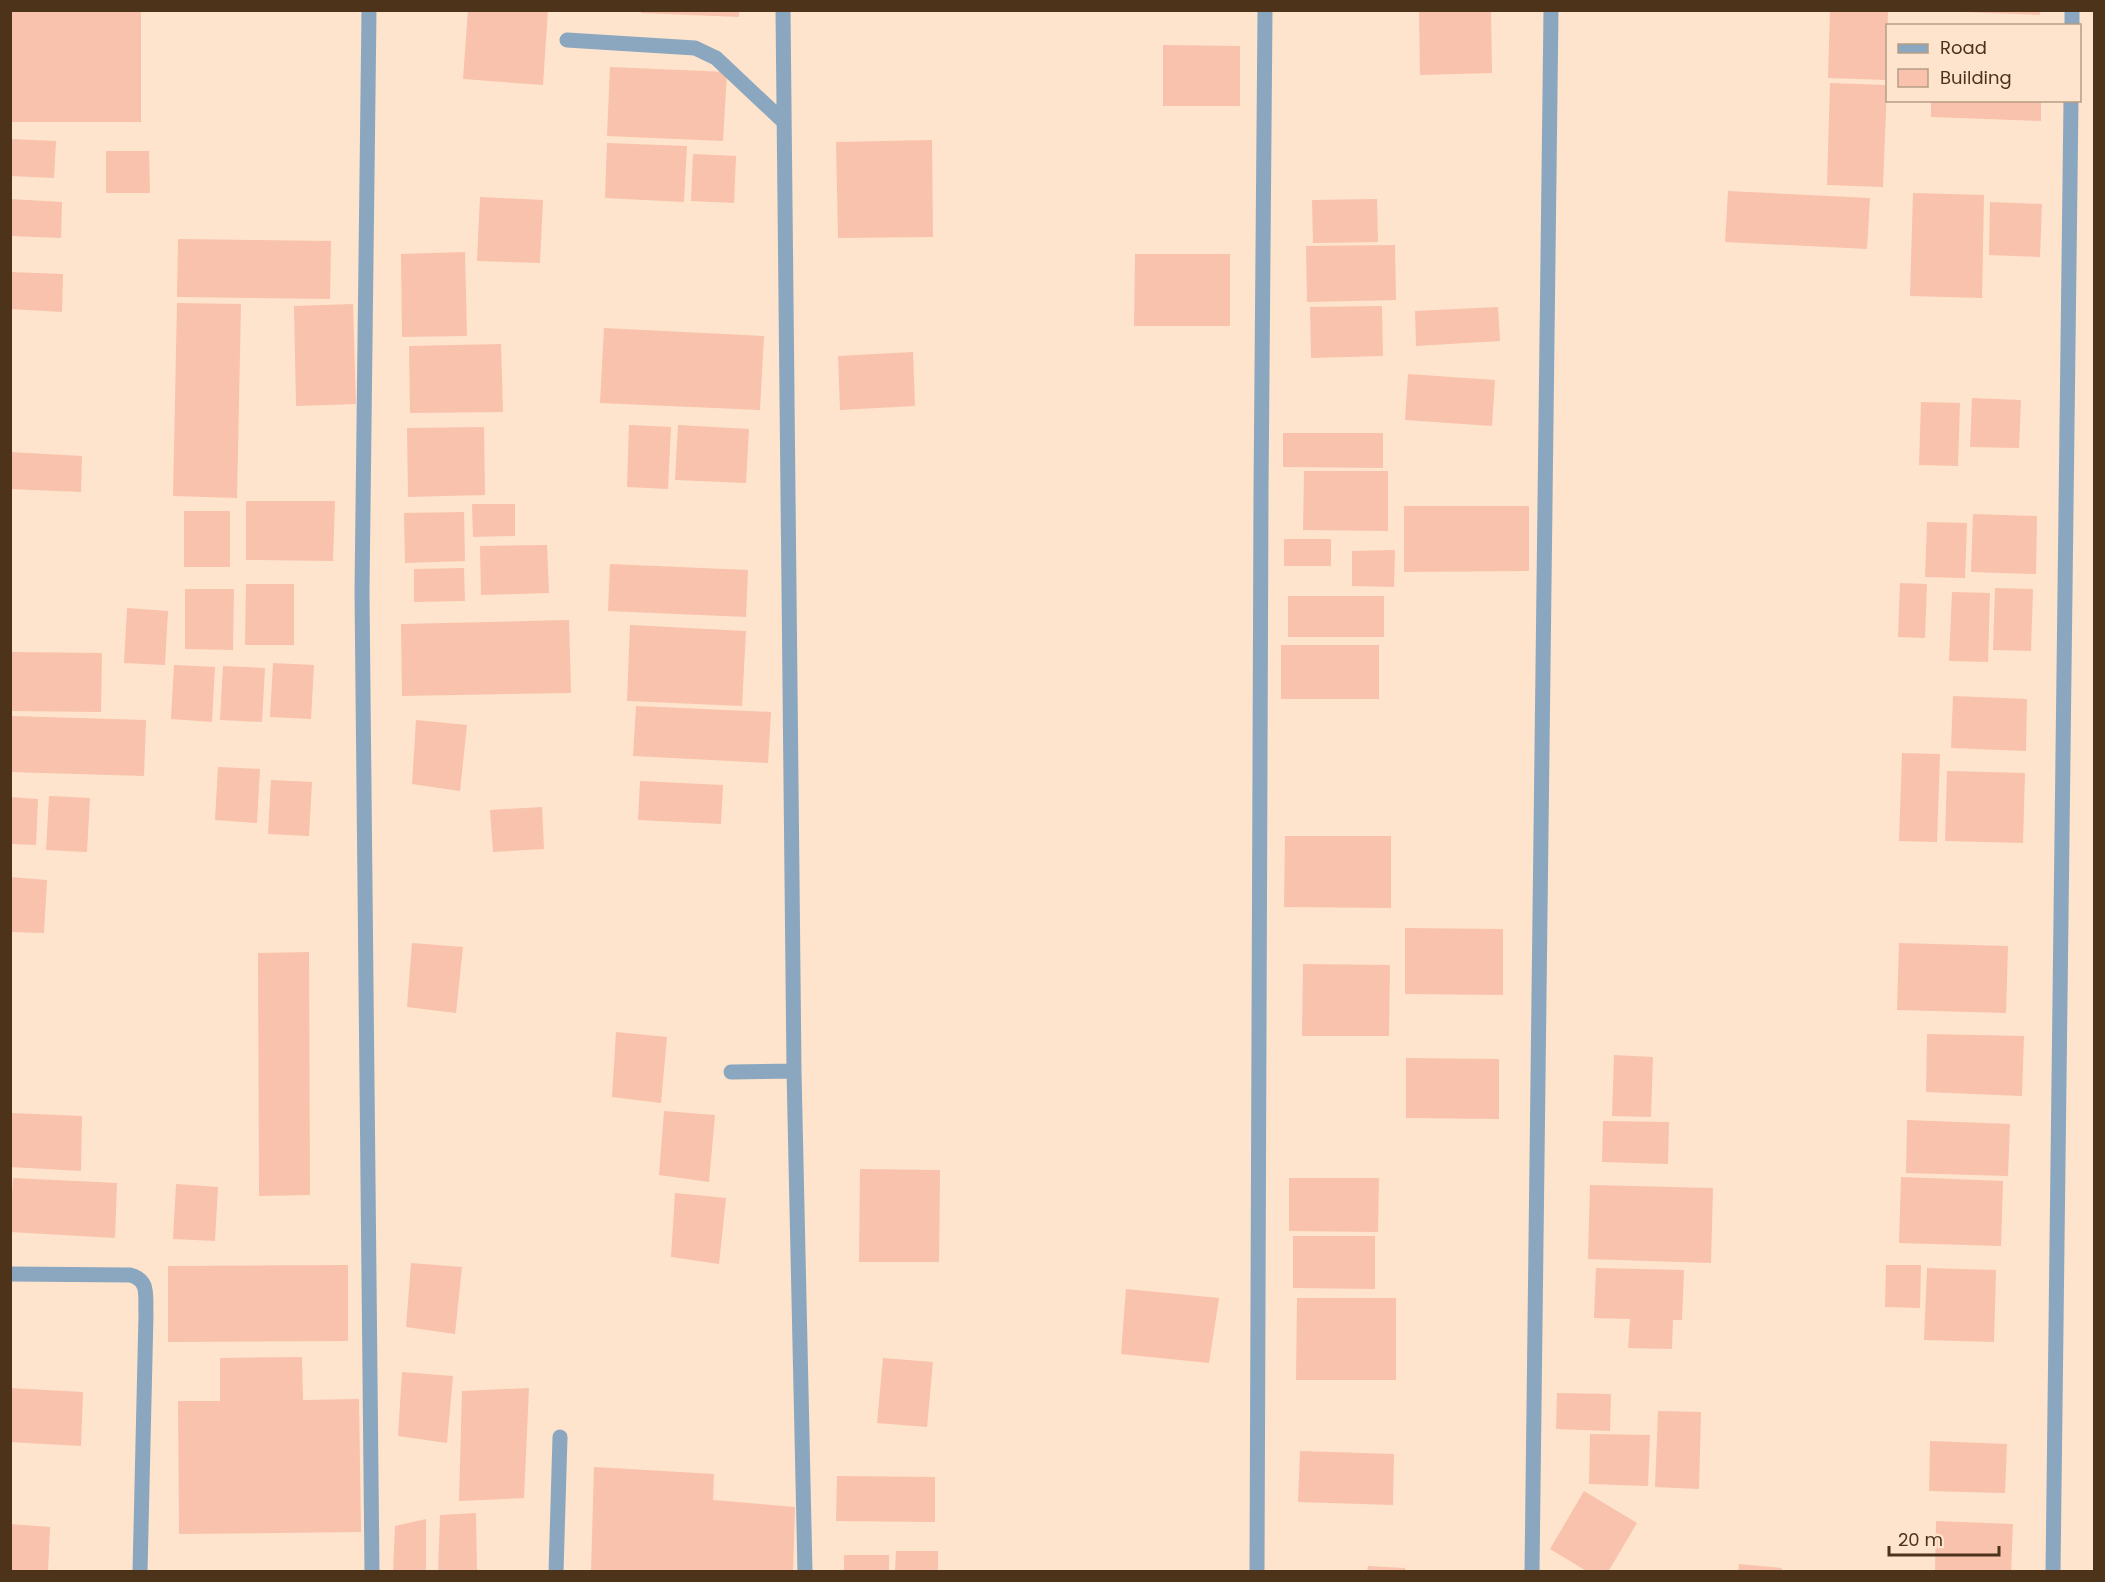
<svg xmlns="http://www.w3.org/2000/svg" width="2105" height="1582" viewBox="0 0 2105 1582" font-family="Poppins,sans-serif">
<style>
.building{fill:#f9c2ac}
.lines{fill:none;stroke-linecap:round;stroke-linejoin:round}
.minor{stroke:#8ba7bf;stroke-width:15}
</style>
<rect width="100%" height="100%" fill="#fee4cc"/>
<path class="building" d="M10 10H141V122H10Z
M468 10H548L543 85 463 79Z
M641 10H739V17L641 13Z
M1419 10H1491L1492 73 1420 75Z
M1830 10H1888L1886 80 1828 78Z
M1966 10H2040V15L1966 12Z
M1163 45 1240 46V106H1163Z
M610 67 727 72 723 141 607 136Z
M1830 83 1887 85 1883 187 1827 185Z
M1931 100H2041V121L1931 117Z
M10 139 56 141 54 178 10 176Z
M932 140 933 237 838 238 836 142Z
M607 143 687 146 684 202 605 198Z
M106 151H149L150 193H106Z
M693 154 736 156 734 203 691 201Z
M1728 191 1870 198 1867 249 1725 242Z
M1913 193 1984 195 1982 298 1910 296Z
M480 197 543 200 540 263 477 261Z
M10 199 62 202 61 238 10 236Z
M1377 199 1378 242 1313 243 1312 200Z
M1990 202 2042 204 2040 257 1989 255Z
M178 239 331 241 330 299 177 297Z
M1395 245 1396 300 1307 302 1306 246Z
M465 252 467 336 402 337 401 254Z
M1135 254H1230V326H1134Z
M10 272 63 274 62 312 10 309Z
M177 303 241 304 237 498 173 496Z
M353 304 356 404 296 406 294 306Z
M1382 306 1383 356 1311 358 1310 307Z
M1498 307 1500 341 1416 346 1415 311Z
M604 328 764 336 760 410 600 403Z
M501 344 503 412 410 413 409 346Z
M913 352 915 406 840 410 838 356Z
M1408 374 1495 380 1492 426 1405 420Z
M1972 398 2021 400 2019 448 1970 447Z
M1921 402 1960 403 1958 466 1919 465Z
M629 425 671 427 668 489 627 487Z
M678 425 749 429 746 483 675 480Z
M484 427 485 495 408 497 407 428Z
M1283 433H1383V468L1283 467Z
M10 452 82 456 81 492 10 489Z
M1304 471H1388V531L1303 530Z
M246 501H335L333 561 246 560Z
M472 504H515V536L473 537Z
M1404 506H1529V571L1404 572Z
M184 511H230V567H184Z
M464 512 465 561 405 563 404 513Z
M1973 514 2037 516 2036 574 1971 572Z
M1927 522 1967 523 1965 578 1925 577Z
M1284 539H1331V566H1284Z
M547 545 549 593 481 595 480 546Z
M1395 550 1394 587 1352 586V551Z
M610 564 748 570 746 617 608 611Z
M464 568 465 601 414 602V569Z
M1900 583 1927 584 1925 638 1898 637Z
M246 584H294V645H245Z
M1995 588 2033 589 2031 651 1993 650Z
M185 589H234L233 650 185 649Z
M1952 592 1990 593 1988 662 1949 661Z
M1288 596H1384V637H1288Z
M127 608 168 611 165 665 124 663Z
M569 620 571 693 402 696 401 624Z
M630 625 746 631 742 706 627 701Z
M1281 645H1379V699H1281Z
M10 652 102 653 101 712 10 711Z
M273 663 314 665 311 719 270 717Z
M174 665 215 667 212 722 171 719Z
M223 666 265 668 262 722 220 720Z
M1953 696 2027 699 2026 751 1951 748Z
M636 706 771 712 768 763 633 756Z
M10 716 146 720 144 776 10 772Z
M416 720 467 725 460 791 412 784Z
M1902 753 1940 754 1937 842 1899 841Z
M218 767 260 769 257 823 215 820Z
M1947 771 2025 773 2023 843 1945 841Z
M271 780 312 782 309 836 268 834Z
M640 781 723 785 721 824 638 820Z
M49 796 90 798 87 852 46 850Z
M10 797 38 799 36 845 10 844Z
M542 807 544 849 493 852 490 810Z
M1285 836H1391V908L1284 907Z
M10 877 47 880 44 933 10 932Z
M1405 928 1503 929V995L1405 994Z
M412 943 463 947 456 1013 407 1007Z
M1899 943 2008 946 2006 1013 1897 1010Z
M309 952 310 1195 259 1196 258 953Z
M1303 964 1390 965 1389 1036H1302Z
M616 1032 667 1037 661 1103 612 1097Z
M1927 1034 2024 1036 2022 1096 1926 1092Z
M1614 1055 1653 1057 1651 1117 1612 1116Z
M1406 1058 1499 1059V1119L1406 1118Z
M664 1111 715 1115 709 1182 659 1175Z
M10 1113 82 1116 81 1171 10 1167Z
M1907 1120 2010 1124 2008 1176 1906 1173Z
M1603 1121 1669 1122 1668 1164 1602 1162Z
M860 1169 940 1170 939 1262H859Z
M1901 1177 2003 1181 2001 1246 1899 1243Z
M13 1178 117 1183 115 1238 10 1232Z
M1289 1178H1379L1378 1232 1289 1231Z
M176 1184 218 1187 215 1241 173 1239Z
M1590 1185 1713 1188 1711 1263 1588 1259Z
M675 1193 726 1198 719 1264 671 1257Z
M1293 1236H1375V1289L1293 1288Z
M411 1263 462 1267 455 1334 406 1327Z
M348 1265V1341L168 1342V1266Z
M1886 1265H1921L1920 1308 1885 1307Z
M1596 1268 1684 1270 1682 1320H1673L1672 1349 1628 1348 1630 1319 1594 1318Z
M1927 1268 1996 1270 1994 1342 1924 1340Z
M1126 1289 1219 1298 1209 1363 1121 1354Z
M1297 1298H1396V1380H1296Z
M302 1357 303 1400 359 1399 361 1532 179 1534 178 1401H220V1358Z
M883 1358 933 1362 927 1427 877 1423Z
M402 1372 453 1376 447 1443 398 1436Z
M10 1388 83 1392 81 1446 10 1442Z
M529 1388 524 1498 459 1501 462 1391Z
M1557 1393 1611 1394 1610 1431 1556 1429Z
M1658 1411 1701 1412 1699 1489 1655 1487Z
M1590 1434 1650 1435 1648 1486 1589 1484Z
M1930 1441 2007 1444 2005 1493 1929 1491Z
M1300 1451 1394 1454 1393 1505 1298 1502Z
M594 1467 714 1474 713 1500 795 1507 793 1572H591Z
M837 1476 935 1477V1522L836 1521Z
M1584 1491 1637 1523 1608 1572H1588L1550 1549Z
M476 1513 477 1572H438L440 1515Z
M426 1519V1572H393L395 1526Z
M1936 1521 2013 1524 2011 1572H1935Z
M10 1524 50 1527 48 1572H10Z
M896 1551H938V1572H895Z
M844 1555H889V1572H844Z
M1739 1564 1782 1568 1781 1572H1738Z
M1368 1566 1405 1568V1572H1367Z"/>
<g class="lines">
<path class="minor" d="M369 10 362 592 372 1572
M783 10 794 1071 805 1572
M2072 26V10
M567 40 695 48 716 58 784 122
M731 1072 794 1071
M10 1274 130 1275C150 1280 145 1296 146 1314L140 1572
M556 1572 560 1437
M1257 1572 1261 492 1265 10
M1532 1572 1551 10
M2053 1572 2071 100"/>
</g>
<rect width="2105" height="1582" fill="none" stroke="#4c331a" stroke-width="24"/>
<rect x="1886" y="24" width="195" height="78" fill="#fee4cc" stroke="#b79d85" stroke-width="1.5"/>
<rect x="1898" y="44" width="30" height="9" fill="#8ba7bf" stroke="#b79d85" stroke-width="1.5"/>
<text x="1940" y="54" font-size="18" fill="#4c331a">Road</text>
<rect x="1898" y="69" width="30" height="18" fill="#f9c2ac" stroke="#b79d85" stroke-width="1.5"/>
<text x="1940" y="84" font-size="18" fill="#4c331a">Building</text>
<path d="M1889 1546v9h110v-9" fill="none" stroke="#4c331a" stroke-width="3"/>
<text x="1898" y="1546" font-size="18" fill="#4c331a" stroke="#fee4cc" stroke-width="4.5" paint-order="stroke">20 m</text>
</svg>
